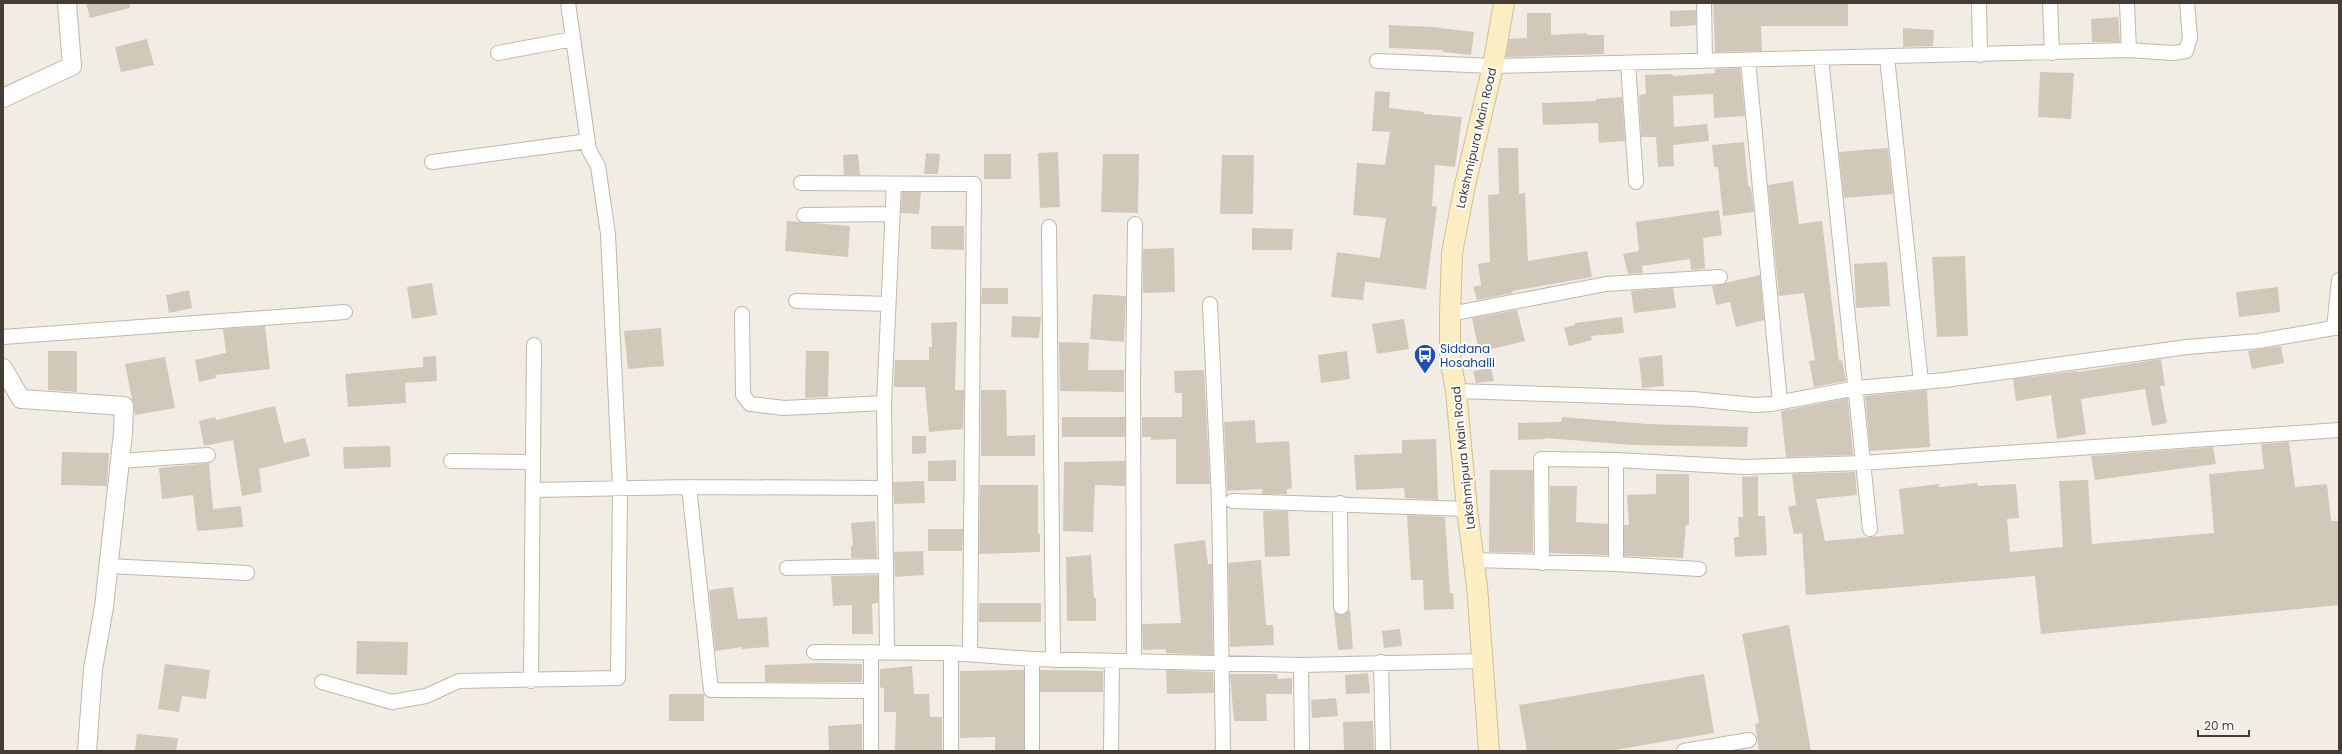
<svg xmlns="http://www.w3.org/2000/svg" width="2342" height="754" viewBox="0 0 2342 754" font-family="Poppins,sans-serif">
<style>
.building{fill:#d2c8ba}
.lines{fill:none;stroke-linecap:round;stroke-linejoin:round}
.minor-casing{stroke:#bfb7aa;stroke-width:16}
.tertiary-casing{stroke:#bfb7aa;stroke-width:20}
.secondary-casing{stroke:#d0bf95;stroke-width:22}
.minor{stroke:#fff;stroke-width:14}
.tertiary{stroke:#fff;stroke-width:18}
.secondary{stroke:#fdedc2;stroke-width:20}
.labels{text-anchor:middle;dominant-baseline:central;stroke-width:4;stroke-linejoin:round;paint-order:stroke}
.street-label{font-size:12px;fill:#433d34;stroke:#fff}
.transit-label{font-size:12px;fill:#164399;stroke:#fff;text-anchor:start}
</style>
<rect width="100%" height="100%" fill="#f1ede4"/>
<path class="building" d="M86 3H130V8L90 18Z
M1713 3H1848V26H1761L1762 51 1715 52Z
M1696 10V25L1670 27V11Z
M1527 13H1551V35L1587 33V35H1604V54L1506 57 1509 39 1527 38Z
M2118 17 2120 42H2092L2091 19Z
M1389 25 1432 27 1474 32 1471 55 1443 52V50L1389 48Z
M1903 28 1934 30 1933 46 1903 47Z
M147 39 154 65 121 72 115 47Z
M1740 68 1745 116 1714 118 1713 94 1673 96 1674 127 1707 124 1709 141 1673 145 1674 166 1658 167 1656 137H1641L1639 95 1646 94 1645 75 1673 74V76L1715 73V69Z
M2040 72 2074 73 2071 119 2038 117Z
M1375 91 1390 92 1389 108 1424 112V114L1462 117 1455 167 1435 165 1432 206 1437 207 1426 289 1365 282 1363 300 1331 297 1337 252 1380 258 1386 218 1353 215 1357 163 1385 165 1390 132 1372 131Z
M1622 97 1625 141 1599 143 1598 123 1543 125 1542 103 1596 101V99Z
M1744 142 1748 185 1751 188 1754 212 1723 216 1718 167H1714L1712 145Z
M1498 148H1518L1519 194 1525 193 1528 261 1587 251 1592 277 1512 291 1513 293 1477 300 1473 287 1481 285 1478 264 1490 262 1488 195 1499 194Z
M1888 148 1893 194 1844 198 1839 152Z
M1058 152 1060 207 1040 208 1038 153Z
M926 153 940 154 938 174H924Z
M858 154 860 175H844L843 155Z
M984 154H1011V179H984Z
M1103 154H1139L1138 213 1101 212Z
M1222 155H1254L1253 214H1220Z
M1793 181 1799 224 1822 221 1839 361 1842 360 1846 381 1814 387 1809 361 1815 360 1804 293 1779 296 1768 185Z
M902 192H921L919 214 901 213Z
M1719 210 1722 235 1703 238 1705 269 1691 270 1690 259 1642 266 1643 273 1628 274 1623 254 1639 251 1636 222Z
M787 221 850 226 848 257 785 251Z
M931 226H964V250L931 249Z
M1252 228 1293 229 1292 250H1252Z
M1174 248 1175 292 1143 293V249Z
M1965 256 1968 336 1937 337 1932 257Z
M1887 262 1890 306 1856 308 1854 264Z
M1760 275 1764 320 1736 327 1730 302 1716 305 1712 286Z
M432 283 437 315 412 319 407 287Z
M2278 287 2280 312 2239 317 2236 292Z
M982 288H1008V304H981Z
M1673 288 1676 308 1634 313 1631 291Z
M189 290 192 308 169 313 166 295Z
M1093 294 1126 296 1124 342 1090 339Z
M1517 310 1525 341 1479 352 1472 318Z
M1012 316 1041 317 1039 338 1011 337Z
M1622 317 1624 333 1591 336 1592 340 1569 346 1564 328 1575 325V323Z
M1404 319 1409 349 1377 354 1372 324Z
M957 322 955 390H964L963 429 929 432 925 387H894L895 360H929V347H932L931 323Z
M265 326 270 369 215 375 216 378 199 382 195 360 226 353 223 329Z
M661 328 664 366 628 369 624 331Z
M1059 342 1089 343 1088 370H1124V392L1060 391Z
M2281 346 2284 363 2252 369 2248 351Z
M48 351H77V392L48 390Z
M806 351H829L828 397 805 398Z
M1347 351 1350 379 1321 383 1318 355Z
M1662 355 1664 386 1642 388 1639 358Z
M436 356 437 381 405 383 406 403 348 407 345 374 423 367V357Z
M165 357 175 408 135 415 125 364Z
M2161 359 2165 386H2160L2167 423 2152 426 2145 389 2081 399 2086 434 2057 439 2051 395 2016 401 2013 379 2077 371 2078 372Z
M1491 368 1494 381 1476 383 1473 371Z
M1204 370 1210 484H1176V439L1151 440V437H1142V417H1182V393H1175L1174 371Z
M981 390H1006L1007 436 1035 435V456H981Z
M1927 390 1930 447 1870 451 1865 396Z
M1848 398 1853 455 1786 457 1781 411Z
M275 406 284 443 305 438 310 456 259 469 262 492 242 496 233 440 204 446 199 421 215 417 216 420Z
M1062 417H1125V437H1062Z
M1562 417 1648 424 1748 427 1747 447 1633 445 1545 438V439L1518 440V423L1561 422Z
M1255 420 1256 443 1289 441 1292 488 1287 489V494H1262V489L1227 491 1224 422Z
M912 436H926V453L912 454Z
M1436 439 1438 500 1405 498 1404 488 1356 490 1354 455 1402 453V440Z
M2289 442 2295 487 2327 484 2331 521H2339V605L2041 634 2035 576 1806 595 1802 533 1794 534 1788 507 1796 505 1792 474 1855 472 1857 495 1816 499 1825 541 1904 534 1899 489 1939 484V487L1977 483 1978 486 2016 484 2019 518 2007 519 2010 552 2063 547 2059 481 2088 480 2092 544 2214 533 2209 474 2264 469 2261 444Z
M390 446 391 467 344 469 343 447Z
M2213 447 2216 464 2095 480 2091 456Z
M62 452 109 453 107 486 61 485Z
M956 460V481H928V461Z
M1125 461V486L1095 485 1093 532 1063 531 1064 462Z
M209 463 213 509 241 506 243 527 197 531 193 495 162 499 159 468Z
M1490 470H1533V553L1489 552Z
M1656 474H1689V525H1686L1683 558 1624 556V525H1629L1627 495 1656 494Z
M1758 476V516H1765L1767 555 1735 557 1734 537H1739L1738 517H1743L1742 477Z
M924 481 925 503 894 504 893 482Z
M980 485H1038V534H1040V552L979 554Z
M1550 486H1577L1576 522 1608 524V555L1550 553Z
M1263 511H1288L1290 556 1265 557Z
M1407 515 1445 517 1450 593H1453L1454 609 1424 610 1423 580H1411Z
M875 521 877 558H851V546H853L851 523Z
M928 529H963L962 551H928Z
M1205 540 1208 564H1212L1213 655 1166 653V649L1143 650 1142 624 1181 623 1174 544Z
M923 551 924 575 895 577 894 552Z
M1091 555 1094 598H1096V621H1067L1066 557Z
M1261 560 1266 625H1273L1274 645 1230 647 1228 563Z
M878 575V603L872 604 873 634H852V605L833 606 831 576Z
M733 587 738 619 767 617 769 647 742 649V647L715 651 709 590Z
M979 603H1041V622H979Z
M1350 610 1353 649 1338 650 1334 612 1341 615Z
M1789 625 1811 751H1759L1755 724 1759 723 1742 634Z
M1400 629 1402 646 1384 648 1382 631Z
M357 641 408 642 407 675 356 674Z
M822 663 862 664V682H765V665Z
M165 664 210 670 206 699 182 696 179 712 158 709Z
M912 666 914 694H929L930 717H942V751H895L896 712H884V689L880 687V669Z
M1024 670V751H995V737L960 738V671Z
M1040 670 1103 671V692H1040Z
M1166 670 1213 672 1214 693 1167 694Z
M1368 673 1370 693 1346 694 1345 675Z
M1230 674H1277L1278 679 1292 678V694H1266L1267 721H1234Z
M1704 674 1714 733 1609 751H1527L1519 705Z
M669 694H704V721H669Z
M1336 698 1338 716 1312 718 1311 700Z
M1373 721 1374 751H1344L1343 722Z
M862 724V751H829L828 726Z
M137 734 178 738 176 751H135Z"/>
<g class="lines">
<g class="minor-casing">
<path id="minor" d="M1704 3 1705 61
M1979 3 1980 55
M2050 3 2052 53
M2127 3 2129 50 2173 53 2186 51 2190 38 2187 3
M498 53 573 39
M1887 57 1921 382
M1821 58 1870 529
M1748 60 1780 402
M1377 61 1493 66 2129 50
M1628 63 1636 182
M432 162 588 141
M801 183 974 184 970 654
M804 215 892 214
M1049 227 1053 660
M2339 280 2334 328H2339
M796 301 887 304
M1210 304 1219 501 1223 751
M742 314 743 395 750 404 784 408 884 403
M1450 314 1606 284 1720 277
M3 337 345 312
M1456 391 1693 399 1754 405 1771 404 1857 388 1945 380 2187 347 2259 341 2334 328
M120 461 208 455
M451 461 533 462
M689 487 711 690 871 691
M533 490 689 487 884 488
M1232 501 1467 509
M1340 503 1341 607
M1474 560 1616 564V460
M1542 563 1541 459 1616 460 1745 467 1862 463 2339 430
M1616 564 1699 569
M108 566 247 573
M787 568 885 566
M814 652 951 653 1032 659 1301 665 1482 661
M871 652V751
M887 652 884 403 894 184
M1134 660 1133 380 1135 224
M1381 662 1383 751
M1301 665 1302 751
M531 681 534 345
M322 682 392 702 426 696 459 681 618 678 620 488 608 234 598 166 589 150 568 3
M951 751V653
M1032 751V659
M1111 751 1112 661
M1684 751 1749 740"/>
</g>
<g class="tertiary-casing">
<path id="tertiary" d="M3 98 72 66 67 3
M3 368 21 399 124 406 123 433 104 607 93 669 87 751"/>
</g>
<g class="secondary-casing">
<path id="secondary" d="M1489 751 1477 586 1467 509 1456 391 1450 357V314L1452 253 1465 185 1493 66 1504 3"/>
</g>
<use href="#minor" class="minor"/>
<use href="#tertiary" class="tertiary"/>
<use href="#secondary" class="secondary"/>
</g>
<defs>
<g id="bus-pin" transform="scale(1.15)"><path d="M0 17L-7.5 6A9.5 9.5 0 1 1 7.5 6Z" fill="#1a4fb4" stroke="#fff"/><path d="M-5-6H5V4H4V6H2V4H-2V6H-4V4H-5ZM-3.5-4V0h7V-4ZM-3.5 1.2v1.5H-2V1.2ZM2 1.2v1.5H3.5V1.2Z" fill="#fff"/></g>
</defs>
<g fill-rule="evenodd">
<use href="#bus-pin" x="1425" y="355"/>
</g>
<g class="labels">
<g class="street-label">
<text transform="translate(1476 138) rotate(-77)">Lakshmipura Main Road</text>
<text transform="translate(1463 458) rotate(-96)">Lakshmipura Main Road</text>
</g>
<g class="transit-label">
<text x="1440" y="348">Siddana<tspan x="1440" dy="14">Hosahalli</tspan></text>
</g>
</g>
<rect width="2342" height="754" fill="none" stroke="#433d34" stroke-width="8"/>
<path d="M2198 730v6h51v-6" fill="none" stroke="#433d34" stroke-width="2"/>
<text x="2204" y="730" font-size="12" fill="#433d34" stroke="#ffffff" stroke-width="3" paint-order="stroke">20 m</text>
</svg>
